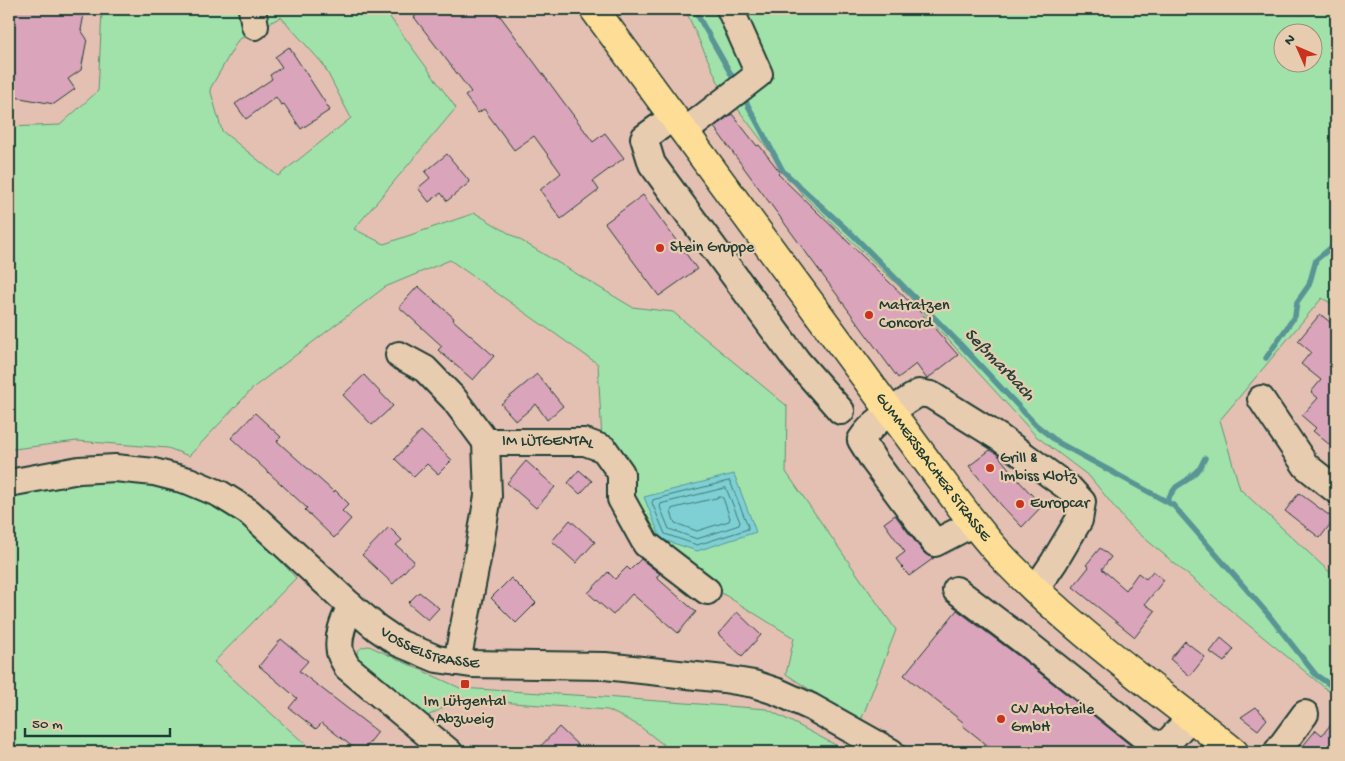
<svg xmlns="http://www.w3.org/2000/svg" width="1345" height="761" viewBox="0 0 1345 761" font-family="'Gochi Hand',sans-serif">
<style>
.green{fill:#a1e2ab;stroke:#609070;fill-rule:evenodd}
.water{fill:#7ed0d4;stroke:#589594}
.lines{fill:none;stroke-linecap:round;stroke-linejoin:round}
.shore{stroke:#457874;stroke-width:1}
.stream{stroke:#589594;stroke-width:5.5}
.building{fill:#daa4bb;stroke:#1f3d34}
.minor-casing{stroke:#1f3d34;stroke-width:30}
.major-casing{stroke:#1f3d34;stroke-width:31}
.minor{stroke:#e8ccaf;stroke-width:26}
.major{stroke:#fedd96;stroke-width:28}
.poi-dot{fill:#c8321e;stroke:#e8ccaf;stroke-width:2}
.labels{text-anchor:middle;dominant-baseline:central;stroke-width:4.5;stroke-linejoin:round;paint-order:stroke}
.poi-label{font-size:16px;fill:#1f3d34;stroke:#e8ccaf;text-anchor:start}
.street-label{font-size:16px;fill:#1f3d34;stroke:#e8ccaf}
.water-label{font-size:18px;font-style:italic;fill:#24443c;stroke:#e8ccaf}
</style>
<rect width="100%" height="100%" fill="#e4c0b3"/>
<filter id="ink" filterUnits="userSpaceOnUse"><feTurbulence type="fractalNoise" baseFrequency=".02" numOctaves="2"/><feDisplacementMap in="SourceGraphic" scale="10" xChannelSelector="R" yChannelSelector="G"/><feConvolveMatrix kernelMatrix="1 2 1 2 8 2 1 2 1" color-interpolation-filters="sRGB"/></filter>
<g filter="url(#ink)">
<path class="green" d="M100 9H384L456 108 354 229 384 244 475 213 632 307 673 312 787 406 786 472 896 630 860 723 786 674 794 638 712 587 651 542 602 441 598 364 450 260 385 287 254 387 189 456 168 448 77 441 14 449 9 447V127L60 125 98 91 102 11ZM281 17 323 64 351 118 278 176 222 131 210 89 238 40Z
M685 9H1336V306L1322 298 1220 420 1240 489 1336 578V697L1200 585 1129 525 1090 477 1036 436 902 289 802 194 719 84ZM1282 32H1312V62H1282Z
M92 480C142 481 186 489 228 516 238 522 249 528 257 536 271 549 283 564 296 578L214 662 314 752H9V495Z
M369 646 460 688 590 696 767 709 849 752H673L638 725 608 710 513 703 461 698 424 718 359 663 356 656C359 648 361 647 369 646Z"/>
<path class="water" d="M734 474 756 532 697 551 661 539 644 497Z"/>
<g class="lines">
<path class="shore" d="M730 481 748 526V529L697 545 665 534 652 503 653 500Z
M726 488 740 522 739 525 697 539 669 529 660 507 661 504Z
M721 497 723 498 730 518 729 521 697 531 675 523 671 512 672 509Z"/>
<path class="stream" d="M694 9 736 83
M743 96 783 171 854 236 960 344 1036 425 1059 443 1173 505 1267 613 1316 675 1336 689
M1266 358 1295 316 1297 302 1309 285 1316 260 1334 245 1336 240
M1166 501 1176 487 1187 480 1200 468 1205 458"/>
</g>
<path class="building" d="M9 9H66L67 11 84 14 81 30 87 39 81 70 68 79 75 89 54 104 9 96Z
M425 9H495L593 142 605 133 624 158 593 181 599 190 561 219 540 190 561 173 534 136 514 150 484 109 478 113 465 96 471 92 414 17Z
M289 47 330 110 301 129 284 104 281 105 276 97 246 119 235 104 272 79 270 75 282 67 275 57Z
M732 114 757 146 759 145 780 172 778 174 920 312 958 355 927 379 916 364 898 378 714 127Z
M447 154 470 182 447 201 441 193 429 202 418 188 430 178 425 172Z
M643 195 697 269 659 296 605 223Z
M418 286 454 318 453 320 494 356 473 380 438 350 442 346 399 307Z
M1320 314 1336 327V450L1313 431 1316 428 1302 416 1318 398 1311 392 1321 380 1301 364 1311 352 1298 341Z
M537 374 563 406 547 420 536 404 516 421 501 404Z
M364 375 393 406 372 425 343 395Z
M255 413 281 437 277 441 334 492 335 490 349 504 342 511 351 519 334 538 305 510 307 508 231 438Z
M421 431 452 460 438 474 427 464 414 477 395 459Z
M990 450 997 454 1019 481 1042 506 1022 527 1002 506 969 466Z
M526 461 555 487 536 508 507 483Z
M579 470 592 481 580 494 568 483Z
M1299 493 1334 519 1320 538 1285 511Z
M895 515 923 552 928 556 934 558 909 576 896 559 905 552 884 523Z
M570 520 595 542 576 563 552 541Z
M389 527 402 540 396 545 414 561 393 584 362 555Z
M1100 548 1111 557 1102 569 1126 590 1138 573 1146 579 1153 571 1164 580 1145 604 1155 611 1135 637 1073 587 1089 567 1086 565Z
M641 559 660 574 656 577 696 612 678 633 632 594 613 615 588 593 608 572 615 579 627 567 630 570Z
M511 578 536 603 516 623 491 598Z
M419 592 439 608 428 620 408 603Z
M957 610 1021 658 1139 752H996L962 725 964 723 904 675Z
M737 612 761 635 742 656 718 634Z
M1221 638 1234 649 1224 662 1210 652Z
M281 639 308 661 299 671 378 732 362 752H359L322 723 316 729 289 708 297 698 259 666Z
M1185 641 1205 657 1190 676 1170 659Z
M1256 707 1267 719 1258 730 1241 717Z
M1336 718V752H1298L1316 730 1322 735Z
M559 727 585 752H535Z"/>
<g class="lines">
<g class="minor-casing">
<g id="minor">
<path d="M252 9 255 26"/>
<path d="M673 117 644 138 652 164 797 361 841 411"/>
<path d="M684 132 759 74 730 9"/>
<path d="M399 355 425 369 454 399 486 442"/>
<path d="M1261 399 1306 466 1336 490"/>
<path id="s1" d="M9 483 79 470 115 468 154 472 189 481 220 494 249 512 351 606 377 628 399 643 437 659 471 664 605 666 724 679 754 684 778 692 811 707 891 752"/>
<path d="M974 523 935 543 874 461 861 440C874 420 899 406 919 393L931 395 1000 438 1070 489 1082 502 1079 520 1054 562 1035 590"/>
<path d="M956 590 1030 646 1148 740 1160 746 1170 740 1191 717"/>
<path d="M351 606C344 620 337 636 340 652 341 657 345 662 347 667L449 752"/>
<path id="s2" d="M457 662 479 549 488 496 486 442H585L604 449 621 473V499L646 544 707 591"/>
<path d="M1277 752 1305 714"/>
</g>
</g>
<g class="major-casing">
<g id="major">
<path id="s3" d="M594 9 929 464C954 497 978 532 1007 562 1076 633 1158 690 1234 752"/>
</g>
</g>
<use href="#minor" class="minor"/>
<use href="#major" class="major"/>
</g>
</g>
<g class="poi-dot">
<circle cx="660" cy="248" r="5"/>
<circle cx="869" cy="315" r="5"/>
<circle cx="990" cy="468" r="5"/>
<circle cx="1020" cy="504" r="5"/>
<rect x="460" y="679" width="10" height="10" rx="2.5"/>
<circle cx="1001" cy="719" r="5"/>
</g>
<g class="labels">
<g class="poi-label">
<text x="670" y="248">Stein Gruppe</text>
<text x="879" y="306">Matratzen<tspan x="879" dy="18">Concord</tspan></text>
<text x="1000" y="459">Grill &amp;<tspan x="1000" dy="18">Imbiss Klotz</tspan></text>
<text x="1030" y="504">Europcar</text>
<text x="465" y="702" text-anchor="middle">Im Lütgental<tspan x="465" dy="18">Abzweig</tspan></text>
<text x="1011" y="710">CV Autoteile<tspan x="1011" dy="18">GmbH</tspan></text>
</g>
<g class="street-label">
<text stroke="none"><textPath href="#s2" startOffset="285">IM LÜTGENTAL</textPath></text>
<text stroke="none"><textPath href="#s3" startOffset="570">GUMMERSBACHER STRASSE</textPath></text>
<text stroke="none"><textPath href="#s1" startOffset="481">VOSSELSTRASSE</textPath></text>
</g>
<g class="water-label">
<text transform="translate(999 365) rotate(46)">Seßmarbach</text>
</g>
</g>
<rect width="1345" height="761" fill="none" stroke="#e8ccaf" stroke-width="30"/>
<rect x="15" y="15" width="1315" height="731" fill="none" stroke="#1f3d34" stroke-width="2" filter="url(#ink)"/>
<g transform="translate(1298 48) rotate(315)"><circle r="24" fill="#e8ccaf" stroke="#98937e"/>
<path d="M0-4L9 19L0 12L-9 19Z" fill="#c8321e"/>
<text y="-8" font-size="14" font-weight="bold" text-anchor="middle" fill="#1f3d34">N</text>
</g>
<path d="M25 728v8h145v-8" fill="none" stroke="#1f3d34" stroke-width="2.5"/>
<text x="32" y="728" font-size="15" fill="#1f3d34" stroke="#e8ccaf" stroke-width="4" paint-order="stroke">50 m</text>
</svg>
